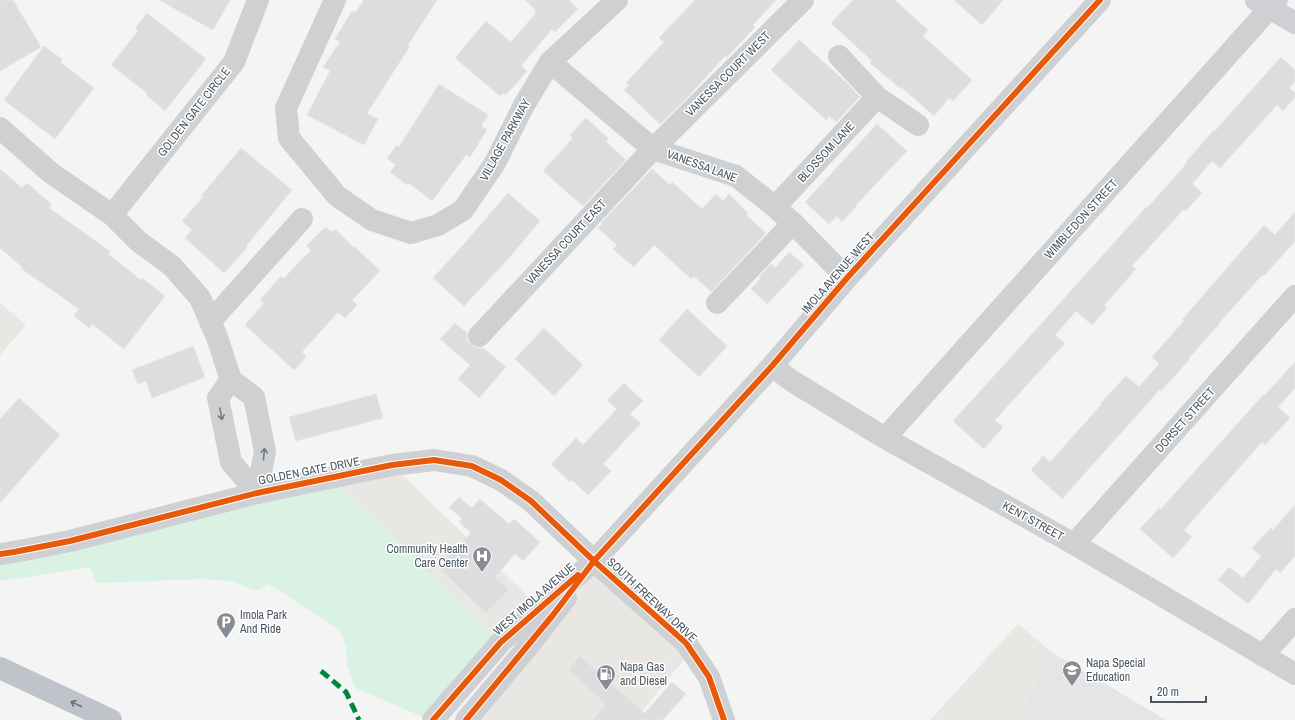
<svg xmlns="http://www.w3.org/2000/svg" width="1295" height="720" viewBox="0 0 1295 720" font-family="'Archivo Narrow',sans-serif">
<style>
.commercial{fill:#e8e7e3}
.education{fill:#e6e5e6}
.green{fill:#d9f2e3}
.building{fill:#ddddde;stroke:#e5e6e7}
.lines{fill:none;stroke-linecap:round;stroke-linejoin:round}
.street{stroke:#ced0d2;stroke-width:22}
.secondary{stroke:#ced0d4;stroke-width:22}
.highway{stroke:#bec4c9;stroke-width:22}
.quiet{stroke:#00873e;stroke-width:5;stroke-dasharray:10 5;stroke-linecap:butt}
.cycleway-casing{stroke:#fff;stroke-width:8}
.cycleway{stroke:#e8590c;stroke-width:6}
.oneway{stroke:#727b83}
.oneway2{stroke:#67727b}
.labels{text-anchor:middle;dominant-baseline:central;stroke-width:3;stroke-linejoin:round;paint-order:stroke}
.street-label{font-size:12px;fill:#4a5661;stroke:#fff}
.poi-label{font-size:12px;fill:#4a5661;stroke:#fff;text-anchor:start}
</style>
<rect width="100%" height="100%" fill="#f4f4f4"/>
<path class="commercial" d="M0 303 26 325 0 355Z
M392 465 540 608 501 642 331 478Z
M594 561 691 651 635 720H479Z
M1018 624 1053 653 1015 720H930Z"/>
<path class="education" d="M1053 653 1166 720H1015Z"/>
<path class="green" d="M331 478 501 642 430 720 355 688 347 664 346 647 341 631 269 584 259 590H253L232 581 202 579 96 583 90 567 67 571 0 581V554Z"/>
<path class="building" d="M0 0H13L41 47 0 71Z
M159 0H230L213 30Z
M364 0H437L408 45 410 46 367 113 378 119 364 145 307 115 330 71 323 67 340 42 335 39 352 11 355 13Z
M525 0H569L578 9 555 32 552 29 521 66 527 71 506 95 503 93 500 96 455 58 486 21 511 42 536 13 534 11 536 10Z
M695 0H776L753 25 755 27 727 57 725 56 684 101 660 124 624 90 629 85 626 83 664 42 659 38Z
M853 0H895L928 30 923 36 972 80 953 101 949 98 934 116 901 87 900 88 870 63 872 61 831 23Z
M954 0H1003L982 25Z
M147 13 206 59 165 111 146 95 147 93 111 65 138 31 135 29Z
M799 40 849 85 860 97 836 122 829 116 826 120 771 70Z
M44 46 62 59 60 62 94 88 55 139 4 100Z
M1281 57 1295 70V81L1289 88 1295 93V97L1283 111 1277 105 1220 168 1212 161 1192 184 1202 193 1186 211 1184 209 1132 266 1136 269 1104 305 1107 308 1092 325 1076 311 1055 335 1065 343 995 420 1003 427 984 449 953 421 1042 323 1147 206 1148 207 1187 163 1186 162 1214 130 1215 131Z
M439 84 488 115 481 126 487 130 470 157 466 155 432 201 409 183 407 185 390 172 396 165 387 158 397 145 399 147Z
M586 118 609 139 606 142 626 160 583 206 543 171 573 138 570 135Z
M877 124 907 151 856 205 857 206 842 222 837 216 829 224 805 202Z
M241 148 292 190 246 246 247 248 224 273 185 238 192 230 182 221 203 197 201 196Z
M0 169 22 188 27 183 52 205 49 208 110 251 108 254 141 280 142 278 165 296 124 349 92 324 89 328 74 316 79 309 22 269 23 268 0 248Z
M652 169 670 185 672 182 702 209 716 194 723 201 729 194 748 213 746 215 766 233 711 292 694 276 691 279 654 245 634 267 613 249 617 245 598 228 602 224 601 223Z
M508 193 540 221 508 259 464 306 433 278 464 244Z
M1295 212V241L1264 276 1262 275 1219 323H1220L1189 358 1190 359 1161 391 1160 389 1062 499 1031 470 1043 456 1050 462 1102 404 1101 403 1126 376 1139 387 1159 364 1152 357 1184 321 1182 320 1264 225 1275 235Z
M325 227 333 232 335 229 353 247 354 246 380 271 352 300 357 305 345 318 338 312 302 352 306 357 294 370 245 325 264 303 260 300 281 276 283 279 311 250 306 246Z
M789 252 804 265 767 304 751 289 761 278 759 277 771 264 775 268Z
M687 309 727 346 699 377 659 340Z
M455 323 467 333V340L471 345 477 348H483L506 367 479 398 458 379 470 365 440 339Z
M544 328 583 365 554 396 515 359Z
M193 346 205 377 152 398 146 381 138 384 132 370Z
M1295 362V388L1278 407 1290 418 1265 445 1262 442 1184 530 1192 537 1173 558 1140 529 1159 508 1161 509 1264 394 1265 395Z
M624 383 643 401 630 414 641 423 603 464 611 471 588 495 572 480 570 482 551 464 576 438 583 445 617 409 607 400Z
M376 394 383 418 296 441 289 417Z
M19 398 60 435 0 503V419Z
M459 497 472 508 480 499 509 524 514 519 540 542 523 561 515 554 495 577 509 590 486 613 438 567 471 533 459 522 462 518 449 508Z
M1295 505V556L1280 573 1276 569 1248 604 1218 580 1229 567 1243 578 1261 556 1252 548 1271 528 1273 530Z
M580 656 645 713 672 682 686 694 663 720H592L606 704 568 670Z"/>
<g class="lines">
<path class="street" d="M335 0 286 108 289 138 337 196 372 220 411 233 438 225 463 210 495 163 524 105 550 62 617 0
M839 56 877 97 918 125
M550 62 653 149 736 176 775 207 793 223 847 278
M0 128 51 173 112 215 234 62 258 0
M775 207 877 97
M112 215 138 241 172 266 200 298 217 337 231 380 254 397 265 451 257 493
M717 303 793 223
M210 322 302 219
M479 336 653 149 803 0
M772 366 792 381 885 438 1074 544 1295 674
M231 380 218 398 231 462 257 493
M885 438 1277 0
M1074 544 1295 296
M594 561 772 366 847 278 1100 0
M1263 656 1295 619"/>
<path class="secondary" d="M1256 0 1295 23
M0 554 14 552 70 541 257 493 392 465 434 460 472 466 501 480 531 501 594 561 686 643 709 677 724 720
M433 720 501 642 594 561
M466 720 522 654 566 598"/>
<path class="highway" d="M0 668 111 720"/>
<path class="quiet" d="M321 671 346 692 359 720"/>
<g class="cycleway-casing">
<path id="cycleway" d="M0 554 14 552 70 541 257 493 392 465 434 460 472 466 501 480 531 501 594 561 686 643 709 677 724 720
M433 720 501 642 578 575
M466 720 553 615 594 561 772 366 847 278 1100 0"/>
</g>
<use href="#cycleway" class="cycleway"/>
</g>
<defs><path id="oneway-shaft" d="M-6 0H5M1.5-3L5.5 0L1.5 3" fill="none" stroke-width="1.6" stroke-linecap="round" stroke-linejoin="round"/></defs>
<g class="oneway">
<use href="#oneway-shaft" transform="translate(221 414) rotate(79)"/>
<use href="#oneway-shaft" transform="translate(264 454) rotate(-85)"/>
</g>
<use class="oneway2" href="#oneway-shaft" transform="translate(76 704) rotate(-155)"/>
<defs>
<g id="hospital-pin" transform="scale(1)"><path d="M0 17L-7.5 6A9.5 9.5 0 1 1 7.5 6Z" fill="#868d94" stroke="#fff"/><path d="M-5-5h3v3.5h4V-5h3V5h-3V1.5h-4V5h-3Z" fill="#fff"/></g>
<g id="parking-pin" transform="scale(1)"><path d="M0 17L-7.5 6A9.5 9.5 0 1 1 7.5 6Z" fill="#868d94" stroke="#fff"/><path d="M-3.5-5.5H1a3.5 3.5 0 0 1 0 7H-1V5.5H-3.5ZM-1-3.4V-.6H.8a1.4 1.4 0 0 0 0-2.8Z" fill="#fff"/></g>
<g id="school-pin" transform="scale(1)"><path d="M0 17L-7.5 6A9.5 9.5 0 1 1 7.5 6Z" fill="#868d94" stroke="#fff"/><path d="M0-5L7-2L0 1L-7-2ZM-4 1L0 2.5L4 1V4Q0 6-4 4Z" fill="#fff"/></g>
<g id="fuel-pin" transform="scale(1)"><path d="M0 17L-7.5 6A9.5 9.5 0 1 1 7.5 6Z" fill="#868d94" stroke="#fff"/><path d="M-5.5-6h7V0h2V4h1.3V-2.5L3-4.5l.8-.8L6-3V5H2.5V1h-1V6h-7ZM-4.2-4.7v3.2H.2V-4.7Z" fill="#fff"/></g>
</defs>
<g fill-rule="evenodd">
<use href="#hospital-pin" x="482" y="556"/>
<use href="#parking-pin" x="226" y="622"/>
<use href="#school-pin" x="1072" y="670"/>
<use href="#fuel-pin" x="606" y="674"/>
</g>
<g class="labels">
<g class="street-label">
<text transform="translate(728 74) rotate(-45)">VANESSA COURT WEST</text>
<text transform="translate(194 112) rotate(-52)">GOLDEN GATE CIRCLE</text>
<text transform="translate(505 140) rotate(-61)">VILLAGE PARKWAY</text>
<text transform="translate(826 152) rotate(-47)">BLOSSOM LANE</text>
<text transform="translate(702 166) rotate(20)">VANESSA LANE</text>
<text transform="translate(1081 219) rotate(-48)">WIMBLEDON STREET</text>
<text transform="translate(566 242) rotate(-47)">VANESSA COURT EAST</text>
<text transform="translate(838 273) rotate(-49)">IMOLA AVENUE WEST</text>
<text transform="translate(1185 420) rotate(-48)">DORSET STREET</text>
<text transform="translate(309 471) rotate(-11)">GOLDEN GATE DRIVE</text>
<text transform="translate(1033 521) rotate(29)">KENT STREET</text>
<text transform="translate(534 599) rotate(-41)">WEST IMOLA AVENUE</text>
<text transform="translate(652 600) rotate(43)">SOUTH FREEWAY DRIVE</text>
</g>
<g class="poi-label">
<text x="468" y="549" text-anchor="end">Community Health<tspan x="468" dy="14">Care Center</tspan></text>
<text x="240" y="615">Imola Park<tspan x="240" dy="14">And Ride</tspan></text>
<text x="1086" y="663">Napa Special<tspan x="1086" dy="14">Education</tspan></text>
<text x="620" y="667">Napa Gas<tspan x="620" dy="14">and Diesel</tspan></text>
</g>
</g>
<path d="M1151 696v6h55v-6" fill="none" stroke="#4a5661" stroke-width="2"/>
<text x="1157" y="696" font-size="12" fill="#4a5661" stroke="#ffffff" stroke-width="3" paint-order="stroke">20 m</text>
</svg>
